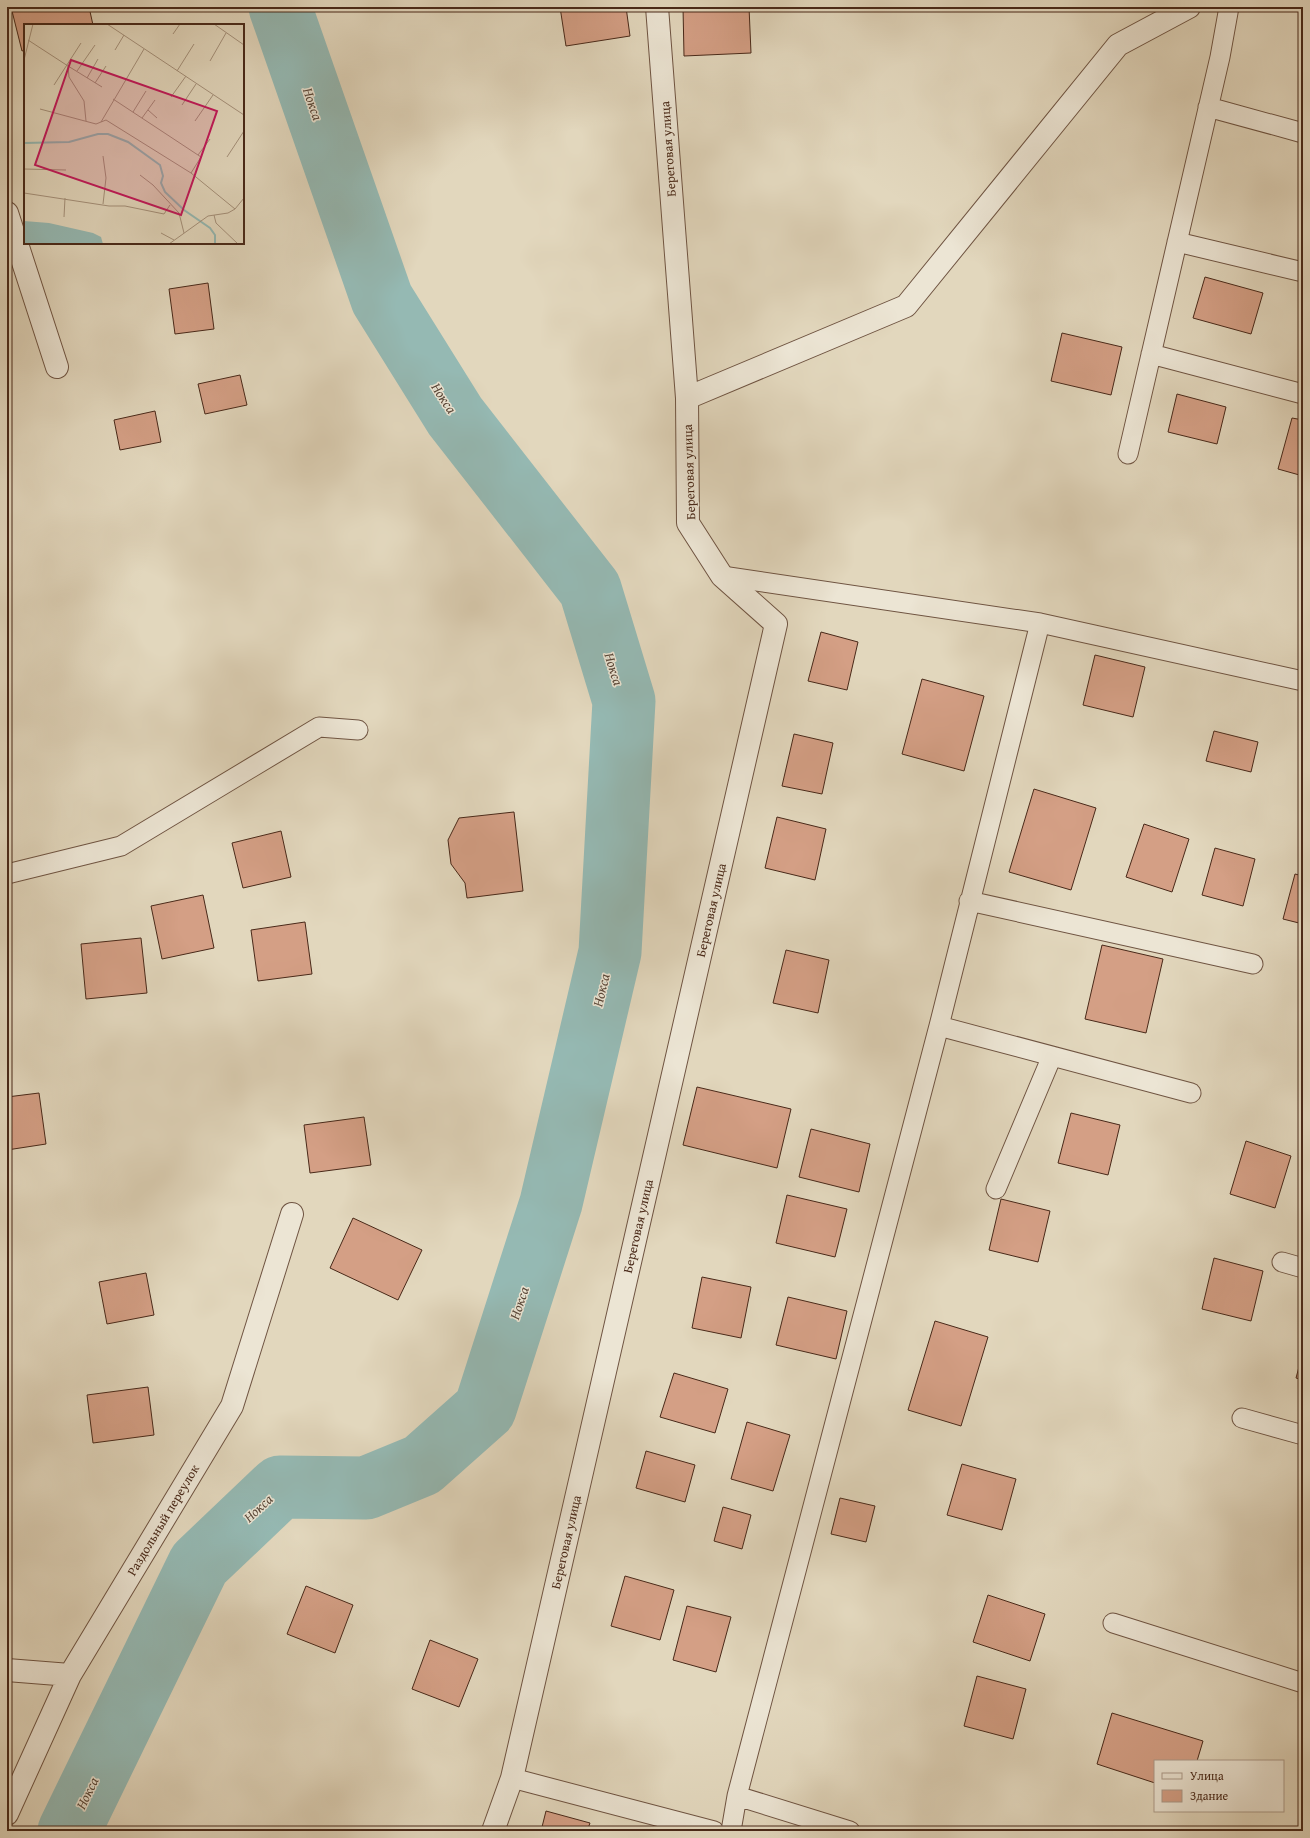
<svg xmlns="http://www.w3.org/2000/svg" width="1310" height="1838" viewBox="0 0 1310 1838" font-family="'Gentium Book Plus',serif">
<style>
.lines{fill:none;stroke-linecap:round;stroke-linejoin:round}
.river{stroke:#95b9b3;stroke-width:63}
.building{fill:#d49f85;stroke:#492919}
.service-casing{stroke:#6f5442;stroke-width:21}
.minor-casing{stroke:#6f5442;stroke-width:24}
.service{stroke:#ece5d4;stroke-width:19}
.minor{stroke:#ece5d4;stroke-width:22}
.labels{text-anchor:middle;dominant-baseline:central;stroke-width:3;stroke-linejoin:round;paint-order:stroke}
.street-label{font-size:13px;fill:#492919;stroke:#ece5d4}
.water-label{font-size:14px;font-style:italic;fill:#584638;stroke:#ece5d4}
.inset-river{fill:none;stroke:#95b9b3;stroke-width:2}
.inset-road{fill:none;stroke:#a5917b;stroke-width:1}
.view{fill:#c2185b;fill-opacity:0.15;stroke:#c2185b;stroke-width:2}
.inset-edge{fill:none;stroke:#492919;stroke-width:2}
</style>
<rect width="100%" height="100%" fill="#e2d7bd"/>
<filter id="stains"><feTurbulence type="fractalNoise" baseFrequency=".005" numOctaves="4"/><feColorMatrix values="0 0 0 0 .2 0 0 0 0 .09 0 0 0 0 .02 0 0 0 .5 -.17"/></filter>
<radialGradient id="worn" r=".72"><stop offset=".6" stop-color="#630" stop-opacity="0"/><stop offset="1" stop-color="#630" stop-opacity=".3"/></radialGradient>
<g class="lines">
<path class="river" d="M69 1831 199 1564 280 1487 366 1488 422 1465 485 1409 551 1203 610 952 624 701 590 589 455 416 382 299 280 7"/>
</g>
<path class="building" d="M11 7H89L93 25H25V50L22 51Z
M560 7H626L630 36 566 46Z
M683 7H749L751 53 684 56Z
M1205 277 1263 293 1251 334 1193 318Z
M208 283 214 329 175 334 169 289Z
M1062 333 1122 347 1111 395 1051 381Z
M240 375 247 405 205 414 198 384Z
M1177 394 1226 407 1217 444 1168 432Z
M155 411 161 442 120 450 114 420Z
M1292 418 1303 420V476L1278 469Z
M821 632 858 642 847 690 808 681Z
M1095 655 1145 667 1133 717 1083 705Z
M922 679 984 696 964 771 902 754Z
M1214 731 1258 742 1251 772 1206 761Z
M794 734 833 743 822 794 782 786Z
M1034 789 1096 808 1071 890 1009 872Z
M514 812 523 891 467 898 465 883 451 864 448 840 459 818Z
M777 817 826 829 815 880 765 868Z
M1144 824 1189 839 1172 892 1126 877Z
M281 831 291 877 243 888 232 843Z
M1215 848 1255 859 1243 906 1202 895Z
M1295 874 1303 876V924L1283 919Z
M203 895 214 948 162 959 151 906Z
M305 922 312 974 258 981 251 930Z
M141 938 147 993 86 999 81 944Z
M1102 945 1163 959 1146 1033 1085 1019Z
M786 950 829 960 818 1013 773 1003Z
M697 1087 791 1109 777 1168 683 1145Z
M39 1093 46 1144 7 1150V1097Z
M1071 1113 1120 1125 1108 1175 1058 1163Z
M364 1117 371 1165 310 1173 304 1125Z
M811 1129 870 1144 859 1192 799 1177Z
M1246 1141 1291 1156 1275 1208 1230 1194Z
M787 1195 847 1209 835 1257 776 1243Z
M1001 1199 1050 1211 1038 1262 989 1250Z
M353 1218 422 1250 398 1300 330 1268Z
M7 1228 11 1261 7 1262Z
M1214 1258 1263 1271 1251 1321 1202 1309Z
M146 1273 154 1315 107 1324 99 1282Z
M702 1277 751 1287 741 1338 692 1328Z
M788 1297 847 1311 836 1359 776 1345Z
M935 1321 988 1337 961 1426 908 1410Z
M1303 1352V1380L1296 1378Z
M674 1373 728 1389 715 1433 660 1417Z
M148 1387 154 1435 93 1443 87 1395Z
M747 1422 790 1435 773 1491 731 1479Z
M646 1451 695 1465 685 1502 636 1488Z
M962 1464 1016 1479 1002 1530 947 1515Z
M840 1498 875 1506 866 1542 831 1534Z
M723 1507 751 1515 742 1549 714 1541Z
M625 1576 674 1590 660 1640 611 1626Z
M306 1586 353 1605 335 1653 287 1634Z
M988 1595 1045 1614 1030 1661 973 1642Z
M687 1606 731 1617 716 1672 673 1660Z
M430 1640 478 1659 459 1707 412 1689Z
M977 1676 1026 1689 1013 1739 964 1726Z
M1112 1713 1203 1741 1197 1761H1155V1783L1097 1764Z
M546 1811 590 1823 587 1831H541Z"/>
<g class="lines">
<g class="service-casing">
<path id="service" d="M1208 107 1303 133
M1177 242 1303 272
M1151 354 1303 394
M1128 454 1220 57 1229 7
M722 576 1040 623 1303 681
M7 874 121 846 319 727 358 730
M969 901 1253 964
M939 1026 1191 1093
M996 1189 1052 1056
M1282 1262 1303 1268
M1242 1418 1303 1435
M1113 1623 1303 1683
M512 1778 714 1831
M737 1796 850 1831
M731 1831 737 1796 939 1026 1040 623"/>
</g>
<g class="minor-casing">
<path id="minor" d="M7 213 57 367
M687 398 906 306 1118 45 1189 7
M7 1670 70 1675
M7 1814 70 1675 232 1406 292 1214
M493 1831 512 1778 776 624 722 576 688 523 687 398 657 7"/>
</g>
<use href="#service" class="service"/>
<use href="#minor" class="minor"/>
</g>
<g class="labels">
<g class="street-label">
<text transform="translate(668 149) rotate(-94)">Береговая улица</text>
<text transform="translate(689 472) rotate(-92)">Береговая улица</text>
<text transform="translate(711 910) rotate(-77)">Береговая улица</text>
<text transform="translate(638 1226) rotate(-77)">Береговая улица</text>
<text transform="translate(163 1520) rotate(-59)">Раздольный переулок</text>
<text transform="translate(566 1542) rotate(-77)">Береговая улица</text>
</g>
<g class="water-label">
<text transform="translate(313 104) rotate(71)">Нокса</text>
<text transform="translate(444 398) rotate(57)">Нокса</text>
<text transform="translate(614 669) rotate(73)">Нокса</text>
<text transform="translate(601 990) rotate(-77)">Нокса</text>
<text transform="translate(519 1303) rotate(-72)">Нокса</text>
<text transform="translate(258 1508) rotate(-43)">Нокса</text>
<text transform="translate(87 1793) rotate(-64)">Нокса</text>
</g>
</g>
<g transform="translate(24 24)">
<rect width="220" height="220" fill="#e2d7bd"/>
<path d="M0 197 25 199 69 209 77 213 79 220H0Z" fill="#95b9b3"/>
<path class="inset-river" d="M0 119 45 118 74 110H84L104 118 136 141 139 152 137 159 141 168 160 186 186 204 191 211V220"/>
<path class="inset-road" d="M83 0 220 91M190 0 220 21M149 10 156 0M4 16 44 42 45 53 60 77 62 97M91 26 100 11M0 36 9 0M186 37 202 9M44 42 78 63M53 47 71 21M153 47 170 20M63 54 74 35M71 59 82 42M30 61 57 19M147 73 162 52M89 75 177 133 167 149M158 81 172 60M16 85 72 100 82 96 167 149 211 185M124 86 133 94M109 88 122 67M118 94 131 76M171 97 189 71M77 98 120 25M174 131 186 115M79 132 82 154 79 180M203 133 220 107M0 145 42 146M116 151 129 161 155 189 160 209M0 169 85 182H101L140 190 146 181M190 191 192 199 214 220M40 193 41 174M137 209 150 216M145 220 184 192 204 189 211 185 220 174"/>
<path class="view" d="M47 36 193 87 157 191 11 141Z"/>
<rect width="220" height="220" class="inset-edge"/>
</g>
<rect width="1310" height="1838" fill="none" stroke="#e2d7bd" stroke-width="24"/>
<rect x="8" y="8" width="1294" height="1822" fill="none" stroke="#492919" stroke-width="2"/>
<rect x="12" y="12" width="1286" height="1814" fill="none" stroke="#492919"/>
<rect x="1154" y="1760" width="130" height="52" fill="#ece5d4" stroke="#ab9a89"/>
<rect x="1162" y="1773" width="20" height="6" fill="#ece5d4" stroke="#ab9a89"/>
<text x="1190" y="1780" font-size="12" fill="#492919">Улица</text>
<rect x="1162" y="1790" width="20" height="12" fill="#d49f85" stroke="#ab9a89"/>
<text x="1190" y="1800" font-size="12" fill="#492919">Здание</text>
<rect width="100%" height="100%" filter="url(#stains)"/>
<rect width="100%" height="100%" fill="url(#worn)"/>
</svg>
